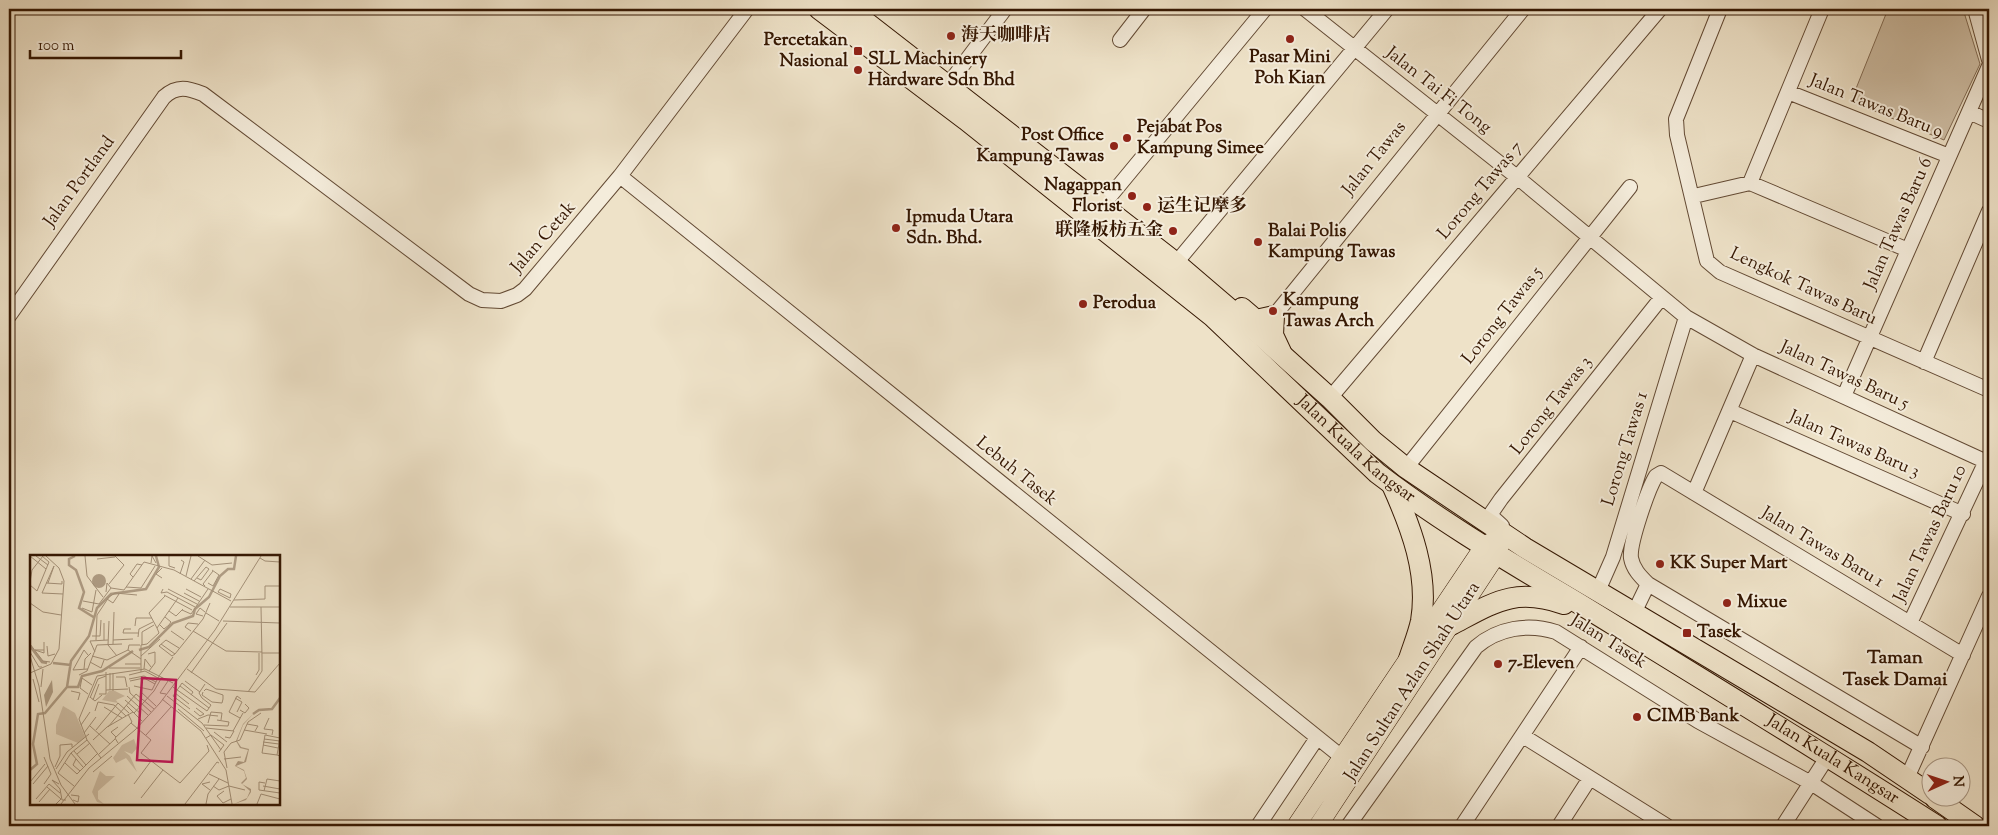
<svg xmlns="http://www.w3.org/2000/svg" width="1998" height="835" viewBox="0 0 1998 835" font-family="'Sorts Mill Goudy','Noto Serif SC',serif">
<style>
.green{fill:#cfbfa6;stroke:#826b54}
.lines{fill:none;stroke-linecap:round;stroke-linejoin:round}
.minor-casing{stroke:#634a34;stroke-width:16}
.major-casing{stroke:#351702;stroke-width:19}
.highway-casing{stroke:#351702;stroke-width:22}
.minor{stroke:#f4ecdb;stroke-width:14}
.major{stroke:#eee2c8;stroke-width:18}
.highway{stroke:#eee2c8;stroke-width:20}
.poi-dot{fill:#8f2418;stroke:#f4ecdb;stroke-width:2}
.labels{text-anchor:middle;dominant-baseline:central;stroke-width:4;stroke-linejoin:round;paint-order:stroke}
.poi-label{font-size:18px;font-weight:bold;fill:#351702;stroke:#f4ecdb;text-anchor:start}
.street-label{font-size:18px;fill:#351702;stroke:#f4ecdb}
.neighbourhood-label{font-size:19px;font-weight:bold;fill:#351702;stroke:#f4ecdb}
.inset-river{fill:none;stroke:#af9d85;stroke-width:2.5}
.inset-road{fill:none;stroke:#a49179;stroke-width:1}
.view{fill:#c2185b;fill-opacity:0.15;stroke:#c2185b;stroke-width:2.5}
.inset-edge{fill:none;stroke:#351702;stroke-width:2.5}
</style>
<rect width="100%" height="100%" fill="#eee2c8"/>
<filter id="stains"><feTurbulence type="fractalNoise" baseFrequency=".004" numOctaves="4"/><feColorMatrix values="0 0 0 0 .2 0 0 0 0 .09 0 0 0 0 .02 0 0 0 .5 -.17"/></filter>
<radialGradient id="worn" r=".72"><stop offset=".6" stop-color="#630" stop-opacity="0"/><stop offset="1" stop-color="#630" stop-opacity=".3"/></radialGradient>
<path class="green" d="M1888 9H1963L1980 64 1944 140 1851 101Z"/>
<g class="lines">
<g class="minor-casing">
<path id="minor" d="M1305 9 1517 177 1686 317 1753 355 1989 463
M1720 9 1676 119 1677 135 1707 261 1720 272 1989 390
M1975 9 1989 60
M1120 40 1144 9
M947 86 1005 9
M1788 92 1949 156
M1969 112 1989 121
M620 176 1343 758
M1750 183 1822 9
M1694 196 1750 183 1908 250
M1102 206 1265 9
M1176 263 1387 9
M9 316 164 97C177 85 188 88 203 94L469 294 482 300 501 301 517 295 525 289 620 176 747 9
M1269 322 1523 9
M1924 362 1989 211
M1844 396 1989 66
M1330 398 1660 9
M1730 411 1963 514
M1406 468 1630 187
M1694 493 1753 355
M1502 526 1490 515 1501 499 1662 297
M1598 591 1613 557 1686 317
M1634 613 1648 584
M1910 623 1986 461
M1523 736 1667 826
M1922 747 1648 584C1640 576 1633 569 1631 558 1629 544 1648 489 1656 476L1661 473 1963 655
M1907 778 1989 596
M1258 826 1317 738
M1348 826 1476 647C1498 628 1528 623 1556 632L1698 721 1811 783 1877 826
M1462 826 1581 647
M1559 826 1590 778
M1783 826 1828 756"/>
</g>
<g class="major-casing">
<path id="major" d="M1296 826 1484 546 1495 540
M1318 826 1497 554 1501 541"/>
</g>
<g class="highway-casing">
<g id="highway">
<path id="s1" d="M819 9 966 120 1213 317 1377 473C1442 523 1513 564 1583 606 1702 679 1820 751 1937 826"/>
<path d="M849 9 1176 263 1259 334 1330 398 1373 441 1406 468 1525 548 1868 752 1930 794"/>
<path d="M1242 308 1256 320 1274 316 1273 335 1281 352"/>
<path d="M1392 485C1411 527 1429 574 1421 621 1418 635 1412 649 1408 662"/>
<path d="M1451 625C1495 602 1515 587 1564 604"/>
<path d="M1935 798 1975 826"/>
</g>
</g>
<use href="#minor" class="minor"/>
<use href="#major" class="major"/>
<use href="#highway" class="highway"/>
</g>
<g class="poi-dot">
<circle cx="951" cy="36" r="5"/>
<circle cx="1290" cy="39" r="5"/>
<rect x="853" y="46" width="10" height="10" rx="2.5"/>
<circle cx="858" cy="70" r="5"/>
<circle cx="1127" cy="138" r="5"/>
<circle cx="1114" cy="146" r="5"/>
<circle cx="1132" cy="196" r="5"/>
<circle cx="1147" cy="207" r="5"/>
<circle cx="896" cy="228" r="5"/>
<circle cx="1173" cy="231" r="5"/>
<circle cx="1258" cy="242" r="5"/>
<circle cx="1083" cy="304" r="5"/>
<circle cx="1273" cy="311" r="5"/>
<circle cx="1660" cy="564" r="5"/>
<circle cx="1727" cy="603" r="5"/>
<rect x="1682" y="628" width="10" height="10" rx="2.5"/>
<circle cx="1498" cy="664" r="5"/>
<circle cx="1637" cy="717" r="5"/>
</g>
<g class="labels">
<g class="poi-label">
<text x="961" y="36">海天咖啡店</text>
<text x="848" y="41" text-anchor="end">Percetakan<tspan x="848" dy="21">Nasional</tspan></text>
<text x="1290" y="58" text-anchor="middle">Pasar Mini<tspan x="1290" dy="21">Poh Kian</tspan></text>
<text x="868" y="60">SLL Machinery<tspan x="868" dy="21">Hardware Sdn Bhd</tspan></text>
<text x="1137" y="128">Pejabat Pos<tspan x="1137" dy="21">Kampung Simee</tspan></text>
<text x="1104" y="136" text-anchor="end">Post Office<tspan x="1104" dy="21">Kampung Tawas</tspan></text>
<text x="1122" y="186" text-anchor="end">Nagappan<tspan x="1122" dy="21">Florist</tspan></text>
<text x="1157" y="207">运生记摩多</text>
<text x="906" y="218">Ipmuda Utara<tspan x="906" dy="21">Sdn. Bhd.</tspan></text>
<text x="1163" y="231" text-anchor="end">联隆板枋五金</text>
<text x="1268" y="232">Balai Polis<tspan x="1268" dy="21">Kampung Tawas</tspan></text>
<text x="1283" y="301">Kampung<tspan x="1283" dy="21">Tawas Arch</tspan></text>
<text x="1093" y="304">Perodua</text>
<text x="1670" y="564">KK Super Mart</text>
<text x="1737" y="603">Mixue</text>
<text x="1697" y="633">Tasek</text>
<text x="1508" y="664">7-Eleven</text>
<text x="1647" y="717">CIMB Bank</text>
</g>
<g class="street-label">
<text transform="translate(1438 91) rotate(38)">Jalan Tai Fi Tong</text>
<text transform="translate(1876 107) rotate(22)">Jalan Tawas Baru 9</text>
<text transform="translate(1375 159) rotate(-51)">Jalan Tawas</text>
<text transform="translate(80 182) rotate(-54)">Jalan Portland</text>
<text transform="translate(1481 191) rotate(-50)">Lorong Tawas 7</text>
<text transform="translate(1899 224) rotate(-66)">Jalan Tawas Baru 6</text>
<text transform="translate(544 238) rotate(-49)">Jalan Cetak</text>
<text transform="translate(1803 287) rotate(25)">Lengkok Tawas Baru</text>
<text transform="translate(1503 316) rotate(-52)">Lorong Tawas 5</text>
<text transform="translate(1844 376) rotate(25)">Jalan Tawas Baru 5</text>
<text transform="translate(1552 406) rotate(-52)">Lorong Tawas 3</text>
<text transform="translate(1854 445) rotate(24)">Jalan Tawas Baru 3</text>
<text stroke="none"><textPath href="#s1" startOffset="695">Jalan Kuala Kangsar</textPath></text>
<text transform="translate(1626 449) rotate(-73)">Lorong Tawas 1</text>
<text transform="translate(1016 472) rotate(39)">Lebuh Tasek</text>
<text transform="translate(1931 534) rotate(-65)">Jalan Tawas Baru 10</text>
<text transform="translate(1822 548) rotate(31)">Jalan Tawas Baru 1</text>
<text transform="translate(1608 642) rotate(32)">Jalan Tasek</text>
<text transform="translate(1413 682) rotate(-57)">Jalan Sultan Azlan Shah Utara</text>
<text stroke="none"><textPath href="#s1" startOffset="1265">Jalan Kuala Kangsar</textPath></text>
</g>
<g class="neighbourhood-label">
<text x="1895" y="658">Taman<tspan x="1895" dy="22">Tasek Damai</tspan></text>
</g>
</g>
<g transform="translate(30 555)">
<rect width="250" height="250" fill="#eee2c8"/>
<path d="M79 136H85L95 141 86 145 88 148 72 145ZM33 151 45 158 51 172 55 182 48 188 26 179V170ZM104 184 107 193 102 199 94 196 100 201 107 217 96 203 86 208 83 203 92 190ZM70 216 76 221H85L68 236V244L74 249 67 247 62 237Z" fill="#cfbfa6"/>
<path d="M62 26a7 7 0 1 1 14 0a7 7 0 1 1-14 0ZM22 125 23 137 16 152 14 140ZM225 157 213 170 207 186 211 192 219 194 216 207 206 211 214 215 217 224 212 229 221 234V237L216 245 204 249 217 243 220 236 211 228 216 223 214 216 205 211 208 206 214 207 218 195 210 193 206 186 213 169Z" fill="#af9d85"/>
<path class="inset-river" d="M45 1 39 4V10L46 15 54 37 49 53 65 63M0 91 12 107 17 108M109 95 119 92 143 68 163 61 165 54 179 42 190 21 198 14H204L206 1M23 108 41 110M37 132H48L52 121 72 116 103 96M223 159 229 155 242 154 250 143M0 215 7 209 3 189 8 159 15 158 37 132 41 106 59 81 67 53 81 39 116 34 129 12 126 1"/>
<path class="inset-road" d="M0 1 16 14M6 1 18 10M55 1 57 21 73 42M139 1V11L145 13M168 1 182 10 202 8M230 3 235 6 250 7M67 4 85 2M114 7 144 15 201 46M121 8 122 1 126 8M24 11 12 38 33 39M150 19 154 7 151 5M156 21 161 1M103 22 100 19 107 9 112 10M132 23 126 19 132 13M167 23 171 25 179 14M161 24 175 5M164 26 176 12 179 14M0 27 2 15 13 1M16 28 32 29V26M18 28 24 11M178 28 183 31 189 20 182 15M79 29 94 10 85 1M0 30 7 36 19 7 12 1M175 31 173 29 183 16M96 32 111 33 125 11M81 33 94 35 114 7M133 34 131 38 137 37 165 52M138 34 167 49M156 34 171 42M190 34 201 39 200 43 188 37ZM76 37 77 28 81 33M154 38 169 46M134 40 162 55M77 44 83 48 89 39M235 44V31H250M204 45 235 44M53 46 69 49M0 48 13 57 31 60M69 49 81 33M200 52H250M231 52 232 102M52 53 62 57 66 35M152 55 161 59 178 34M139 56 146 61 153 54M176 58 189 66M173 61 166 59 170 53 175 57M79 66 78 90 87 101M193 66 250 68M129 69 134 74 139 70 141 67 135 62M105 71 106 63H122M127 73 119 58 135 41M101 74H94L93 78H108M141 76 154 85M161 76 155 72 158 68 168 69M163 76 196 96 232 97M62 81H70L71 65M108 82 109 74 123 67M66 85 67 60 79 42 85 38 107 40M74 85V68M83 85 103 84M0 89 13 106 20 107M83 89 84 57M131 89 145 99M112 90V77L124 70M17 91 18 101 25 99M14 95H5L14 98V87M98 95 99 90H110M0 97 9 112H12M65 97 60 86 78 85M232 98H250M118 99 125 97V108L119 116M145 99 173 64 180 48M145 99 142 101 129 91 136 85 149 93M58 100 54 95 43 115 58 114M0 101 9 131 20 204 31 230 45 249M62 101 77 105 98 95 111 104M111 101 130 84M60 107 71 113 74 105M95 109H111M79 113H110M54 114 55 104 61 98M114 114 115 104 121 112M157 114 186 134 225 137 250 108M111 117V90L117 89 129 78 127 73 148 43M0 118 21 109 29 94 34 26 29 13 16 1M161 118 197 68M49 120 57 116 67 90 92 89M99 120 115 116 128 123M226 120 229 115V98M129 121 143 102M86 122H95L97 132M3 124 9 147M99 124 114 121 126 127M100 126 114 123 125 129M155 126 170 137M152 128 163 137 161 140M104 131 122 135 129 121M150 131 179 153M11 132 13 114M99 132 100 138 121 157M143 132 177 156 181 150 172 143M76 135 98 134M80 135V118M41 136 50 138 48 145M83 136V118M174 136 176 134 193 140V144M111 137 126 151M173 137 172 140 182 147 192 148 193 144M218 137 232 116V102M145 138 159 149M58 139 50 133 52 123 62 130M69 139H76V117M136 139 130 138 138 126M97 141 118 160M137 141 172 168 191 195M143 141 160 154M143 141 152 128M60 142 65 146 72 140M60 143 68 124 76 121M172 143 169 138 175 129M205 143 212 147 207 157M132 144 171 176 196 215 202 249M63 145 69 129M95 145 111 159M96 150 112 166M74 152 92 163M148 154 174 176M210 155 215 158 219 153 215 149M65 156 68 147 84 150 96 161M164 156 170 161 174 159 166 153M104 158 124 136 132 122M210 163 199 157 207 141 211 144M239 163 234 174 243 175 242 180M168 164 178 160 188 161M101 168 121 185 111 198 150 228 179 196 177 190M178 168 181 157 192 158 191 165M217 169 228 171 225 176M51 170 60 157M174 170 198 171 199 167 187 165M60 171 80 189M78 172 106 139 124 154M176 173 204 176 200 183 195 182M66 175 88 148 99 158M214 175 237 179M203 176 213 158M184 177 197 187M54 178 66 162M116 180 141 152M86 182 81 177 88 172M176 183 181 180 194 190 189 197M234 184 250 186M63 185 77 172 103 157M233 187 249 189M88 188 85 183 102 167 98 159M233 190 248 193M44 196 56 210M41 198 53 212M47 199 60 188M69 199 85 184M247 200 249 189V186L250 185V183L235 180 232 198 247 200 250 201M71 203 57 185 49 164 67 121 115 114 143 128M46 204 43 210 50 216M194 204 211 202M35 208 47 219M25 212 30 201V190L42 189V192M197 213 194 197 201 188 210 185 218 167 231 158M26 214 37 197 59 179M63 217 82 201M28 218 44 231M28 218 41 198 57 185M47 219 68 198M179 219 198 228M0 227 15 209M235 228 229 227V235L250 238M3 229 18 211M14 229 21 219 14 202M29 229 22 225 30 234 32 245H36M104 229 121 206M183 231 189 235 199 231M199 231 215 235M233 231 250 234M17 232 31 244 26 249M180 235 172 229 180 227M194 236 187 241 193 248 201 244M234 236 237 224 250 226M41 240 49 241 48 247 43 245M111 243 133 215M6 244 19 229 30 238M9 247 20 234M31 249 59 213 105 175 130 148 185 75 231 1M155 249 187 207 189 208M176 249 178 239 189 224M227 249 231 239 250 244"/>
<path class="view" d="M112 123 146 125 142 207 107 205Z"/>
<rect width="250" height="250" class="inset-edge"/>
</g>
<rect width="1998" height="835" fill="none" stroke="#eee2c8" stroke-width="30"/>
<rect x="10" y="10" width="1978" height="815" fill="none" stroke="#351702" stroke-width="2.5"/>
<rect x="15" y="15" width="1968" height="805" fill="none" stroke="#351702"/>
<g transform="translate(1946 782) rotate(87)"><circle r="24" fill="#f4ecdb" stroke="#a89784"/>
<path d="M0-4L9 19L0 12L-9 19Z" fill="#8f2418"/>
<text y="-8" font-size="14" font-weight="bold" text-anchor="middle" fill="#351702">N</text>
</g>
<path d="M30 50v8h151v-8" fill="none" stroke="#351702" stroke-width="2.5"/>
<text x="38" y="50" font-size="15" fill="#351702" stroke="#f4ecdb" stroke-width="4" paint-order="stroke">100 m</text>
<rect width="100%" height="100%" filter="url(#stains)"/>
<rect width="100%" height="100%" fill="url(#worn)"/>
</svg>
